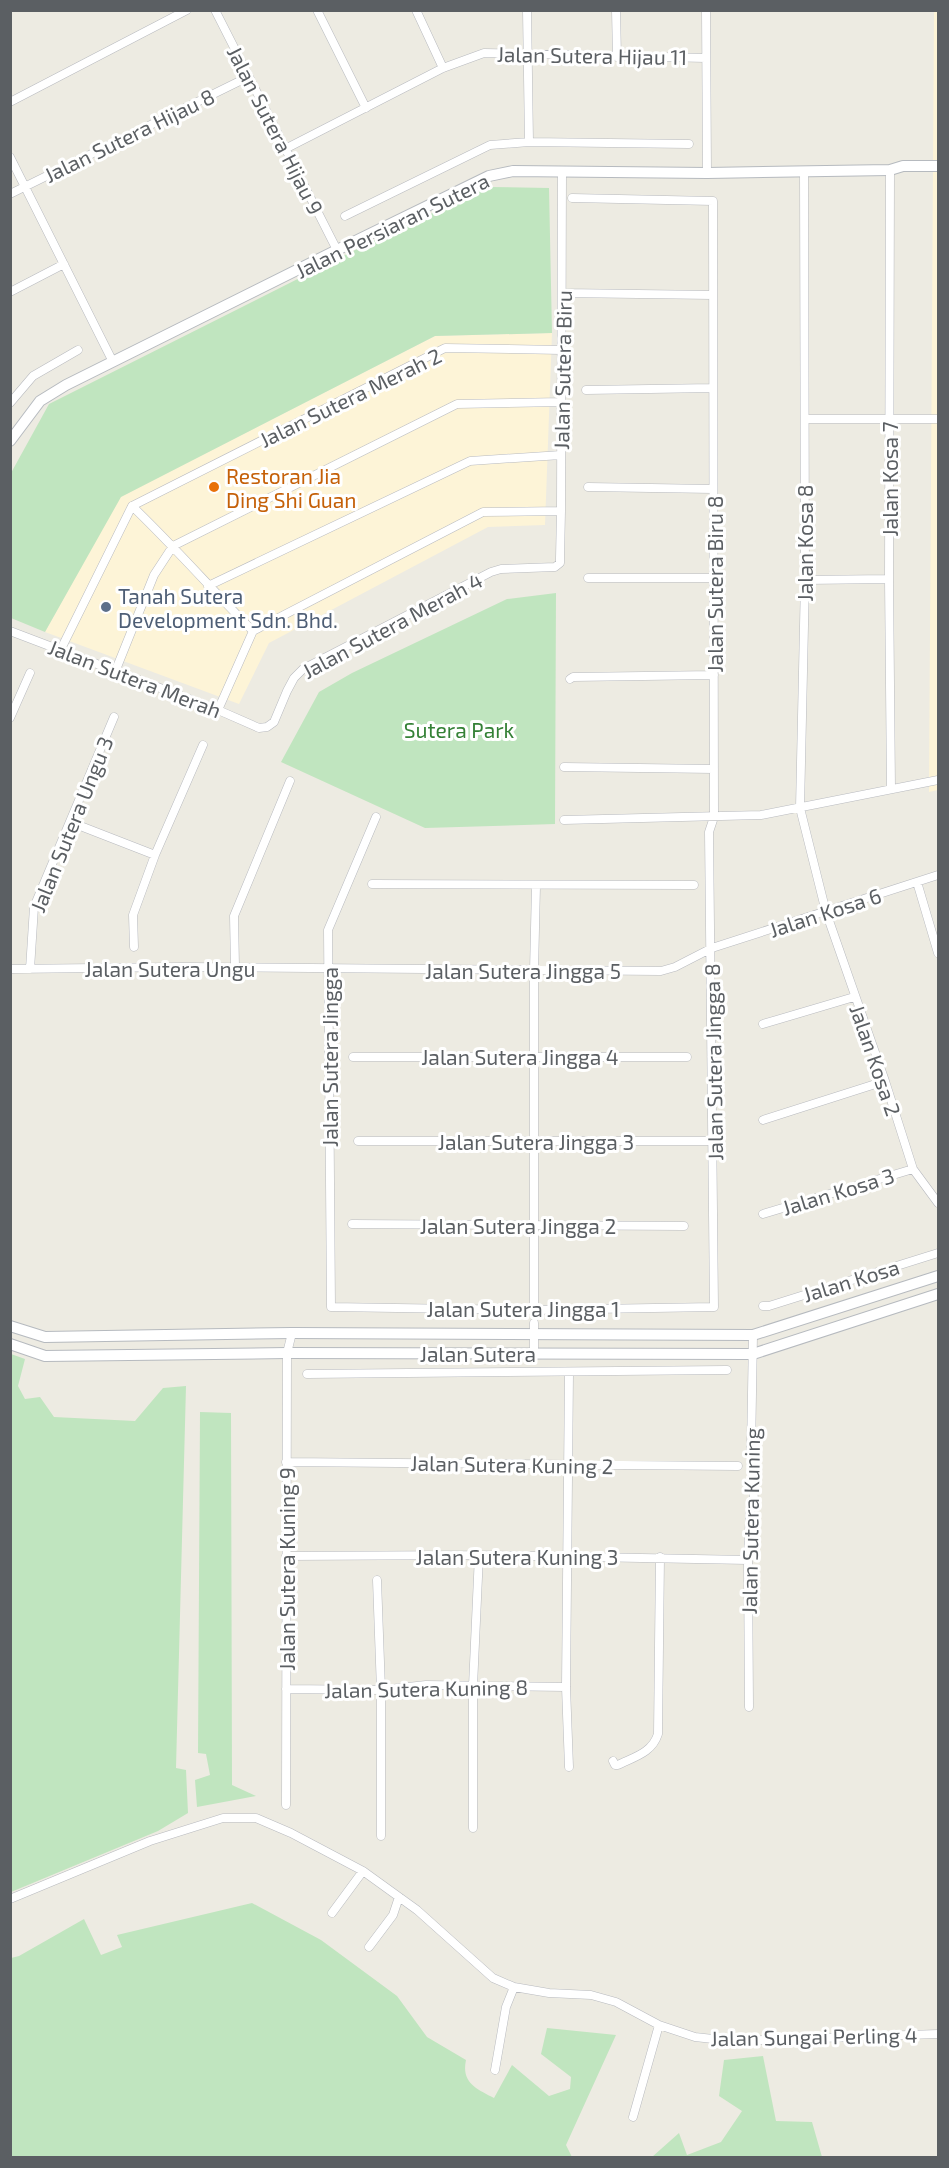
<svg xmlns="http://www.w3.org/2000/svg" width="949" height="2168" viewBox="0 0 949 2168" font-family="'Exo 2',sans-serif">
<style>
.commercial{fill:#fdf4d7}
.green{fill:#c0e5bf}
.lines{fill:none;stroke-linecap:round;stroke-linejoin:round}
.street-casing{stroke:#b8babf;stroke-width:9}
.secondary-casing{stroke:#b6babf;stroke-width:12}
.street{stroke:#fff;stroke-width:8}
.secondary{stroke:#fff;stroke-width:10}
.food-dot{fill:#e8710a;stroke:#fff;stroke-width:2}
.service-dot{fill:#5c6f8a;stroke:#fff;stroke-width:2}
.labels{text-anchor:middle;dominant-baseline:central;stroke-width:6;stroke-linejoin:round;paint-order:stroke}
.street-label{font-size:21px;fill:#5b5f63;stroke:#fff}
.food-label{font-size:21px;fill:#c56008;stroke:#fff;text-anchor:start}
.service-label{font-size:21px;fill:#4e5e75;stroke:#fff;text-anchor:start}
.park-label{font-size:21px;fill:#348136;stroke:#fff}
</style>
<rect width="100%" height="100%" fill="#edebe2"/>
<path class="commercial" d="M938 10V790L929 792 934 11Z
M552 333 545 525 488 527 269 643 239 704 45 632 120 497 435 336Z"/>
<path class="green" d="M489 187 549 188 552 333 435 336 121 497 45 632 11 618V473L49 404 385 235Z
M556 593 555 824 425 828 281 762 319 692 352 673 507 599Z
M11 1354 25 1359 18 1386 25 1399 40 1397 54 1417 135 1421 163 1388 186 1386 176 1768 186 1770 188 1813 158 1831 11 1892Z
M200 1412 231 1413 232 1785 256 1796 197 1807 195 1780 210 1775 206 1754 198 1753Z
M252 1903 321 1940 397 1996 427 2037 466 2060C461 2083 477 2089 494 2098L512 2065 549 2096 570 2089 571 2077 541 2054 547 2028 616 2035 566 2145 572 2157H11V1958L19 1956 84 1919 101 1955 122 1947 117 1935Z
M763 2056 776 2121 812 2122 822 2157H652L679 2133 687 2155 721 2142 742 2111 719 2096 724 2060Z"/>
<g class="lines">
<g class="street-casing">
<path id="street" d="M215 10 337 250
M317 10 366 108
M416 10 443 68
M527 10 529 142
M616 10 617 57
M706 10 707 173
M10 102 187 10
M285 149 443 68 484 53 706 58
M10 157 113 362
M890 170 889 579 891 789
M804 171 805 580 800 808 826 912 885 1081 913 1169 938 1203
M10 194 248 77
M345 216 490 145 529 142 689 144
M10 292 64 264
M563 293 713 295
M586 390 713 388
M10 403 33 376 78 350
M805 419H938
M588 487 713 489
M132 506C174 546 212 590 253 631
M588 578H713
M805 580 889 579
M208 586 470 461 561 455
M10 631 218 710 259 728 267 727 274 722 287 691 294 678 303 669 491 572 501 569 555 567 560 563V558L561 511 562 171
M61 649 132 506 445 348 561 350
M115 672 154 575 173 546 457 404 561 402
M570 679 573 677 714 675
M218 710 253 631 483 512 561 511
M10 718 30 673
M564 767 714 769
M376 817 328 930 331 1307 534 1310 714 1307 709 832 714 817 713 201 572 198
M564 820 761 815 938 780
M70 822 155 855
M917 882 938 953
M372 884 694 885
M134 947 133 915 155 855 203 745
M235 967 234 916 290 781
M10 969 183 967 661 971 675 967 712 948 938 875
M30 969 34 907 114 717
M763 1024 854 997
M353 1057H687
M763 1120 885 1081
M358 1141H714
M763 1214 913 1169
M352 1224 684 1226
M763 1306H769L938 1253
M534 1313V971L536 886
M534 1354V1323
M569 1373 566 1687 569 1767
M307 1374 727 1370
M286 1462 738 1466
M286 1556 479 1555 748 1560
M377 1580 381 1690V1836
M286 1689 381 1690 426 1685 566 1687
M749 1707 748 1560 750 1511 754 1505V1500L751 1451 753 1335
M613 1761 615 1765H618C634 1757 652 1753 658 1734L660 1557
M286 1805 287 1353 292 1333
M473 1828V1686L479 1555
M10 1899 150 1841 223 1818H256L291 1833 363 1871 417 1910 493 1978 514 1987 549 1993 591 1995 616 2002 659 2025 695 2037 731 2041 938 2034
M332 1913 363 1871
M369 1947 393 1915 399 1897
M495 2070 506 2007 514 1987
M633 2117 659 2025"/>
</g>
<g class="secondary-casing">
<path id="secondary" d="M10 441 40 401 66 385 337 250 489 176 513 171 707 173 890 170 903 166H938
M10 1326 45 1337 292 1333 753 1335 938 1276
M10 1344 45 1356 287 1353 753 1354 938 1294"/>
</g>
<use href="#street" class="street"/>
<use href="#secondary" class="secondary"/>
</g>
<circle class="food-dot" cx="214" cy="487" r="6"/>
<circle class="service-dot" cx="106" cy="607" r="6"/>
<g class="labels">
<g class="street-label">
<text transform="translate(592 55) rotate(1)">Jalan Sutera Hijau 11</text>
<text transform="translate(276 130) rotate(63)">Jalan Sutera Hijau 9</text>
<text transform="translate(129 135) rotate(-26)">Jalan Sutera Hijau 8</text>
<text transform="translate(392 225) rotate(-26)">Jalan Persiaran Sutera</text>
<text transform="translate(562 370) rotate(-89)">Jalan Sutera Biru</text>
<text transform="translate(350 397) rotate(-26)">Jalan Sutera Merah 2</text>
<text transform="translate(889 479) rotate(-90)">Jalan Kosa 7</text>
<text transform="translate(804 543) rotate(-90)">Jalan Kosa 8</text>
<text transform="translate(714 584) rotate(-90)">Jalan Sutera Biru 8</text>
<text transform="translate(392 625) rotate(-28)">Jalan Sutera Merah 4</text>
<text transform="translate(135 678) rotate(21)">Jalan Sutera Merah</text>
<text transform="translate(71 824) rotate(-68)">Jalan Sutera Ungu 3</text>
<text transform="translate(825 912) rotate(-18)">Jalan Kosa 6</text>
<text x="170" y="968">Jalan Sutera Ungu</text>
<text x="523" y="970">Jalan Sutera Jingga 5</text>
<text x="520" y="1056">Jalan Sutera Jingga 4</text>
<text transform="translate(329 1057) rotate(-90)">Jalan Sutera Jingga</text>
<text transform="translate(876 1060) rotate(71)">Jalan Kosa 2</text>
<text transform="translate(713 1062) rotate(-91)">Jalan Sutera Jingga 8</text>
<text x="536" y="1141">Jalan Sutera Jingga 3</text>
<text transform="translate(838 1191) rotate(-17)">Jalan Kosa 3</text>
<text x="518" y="1225">Jalan Sutera Jingga 2</text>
<text transform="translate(851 1280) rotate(-17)">Jalan Kosa</text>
<text x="523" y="1308">Jalan Sutera Jingga 1</text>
<text x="478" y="1353">Jalan Sutera</text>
<text transform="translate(512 1464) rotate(1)">Jalan Sutera Kuning 2</text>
<text transform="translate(750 1521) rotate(-89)">Jalan Sutera Kuning</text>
<text x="517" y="1556">Jalan Sutera Kuning 3</text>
<text transform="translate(286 1569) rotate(-90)">Jalan Sutera Kuning 9</text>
<text transform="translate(426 1688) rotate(-1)">Jalan Sutera Kuning 8</text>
<text transform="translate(814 2036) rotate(-1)">Jalan Sungai Perling 4</text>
</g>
<g class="food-label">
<text x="226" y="475">Restoran Jia<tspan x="226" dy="24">Ding Shi Guan</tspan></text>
</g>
<g class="service-label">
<text x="118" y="595">Tanah Sutera<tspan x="118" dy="24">Development Sdn. Bhd.</tspan></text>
</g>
<g class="park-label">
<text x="459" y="729">Sutera Park</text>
</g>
</g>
<rect width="949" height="2168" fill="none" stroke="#5b5f63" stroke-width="24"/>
</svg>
